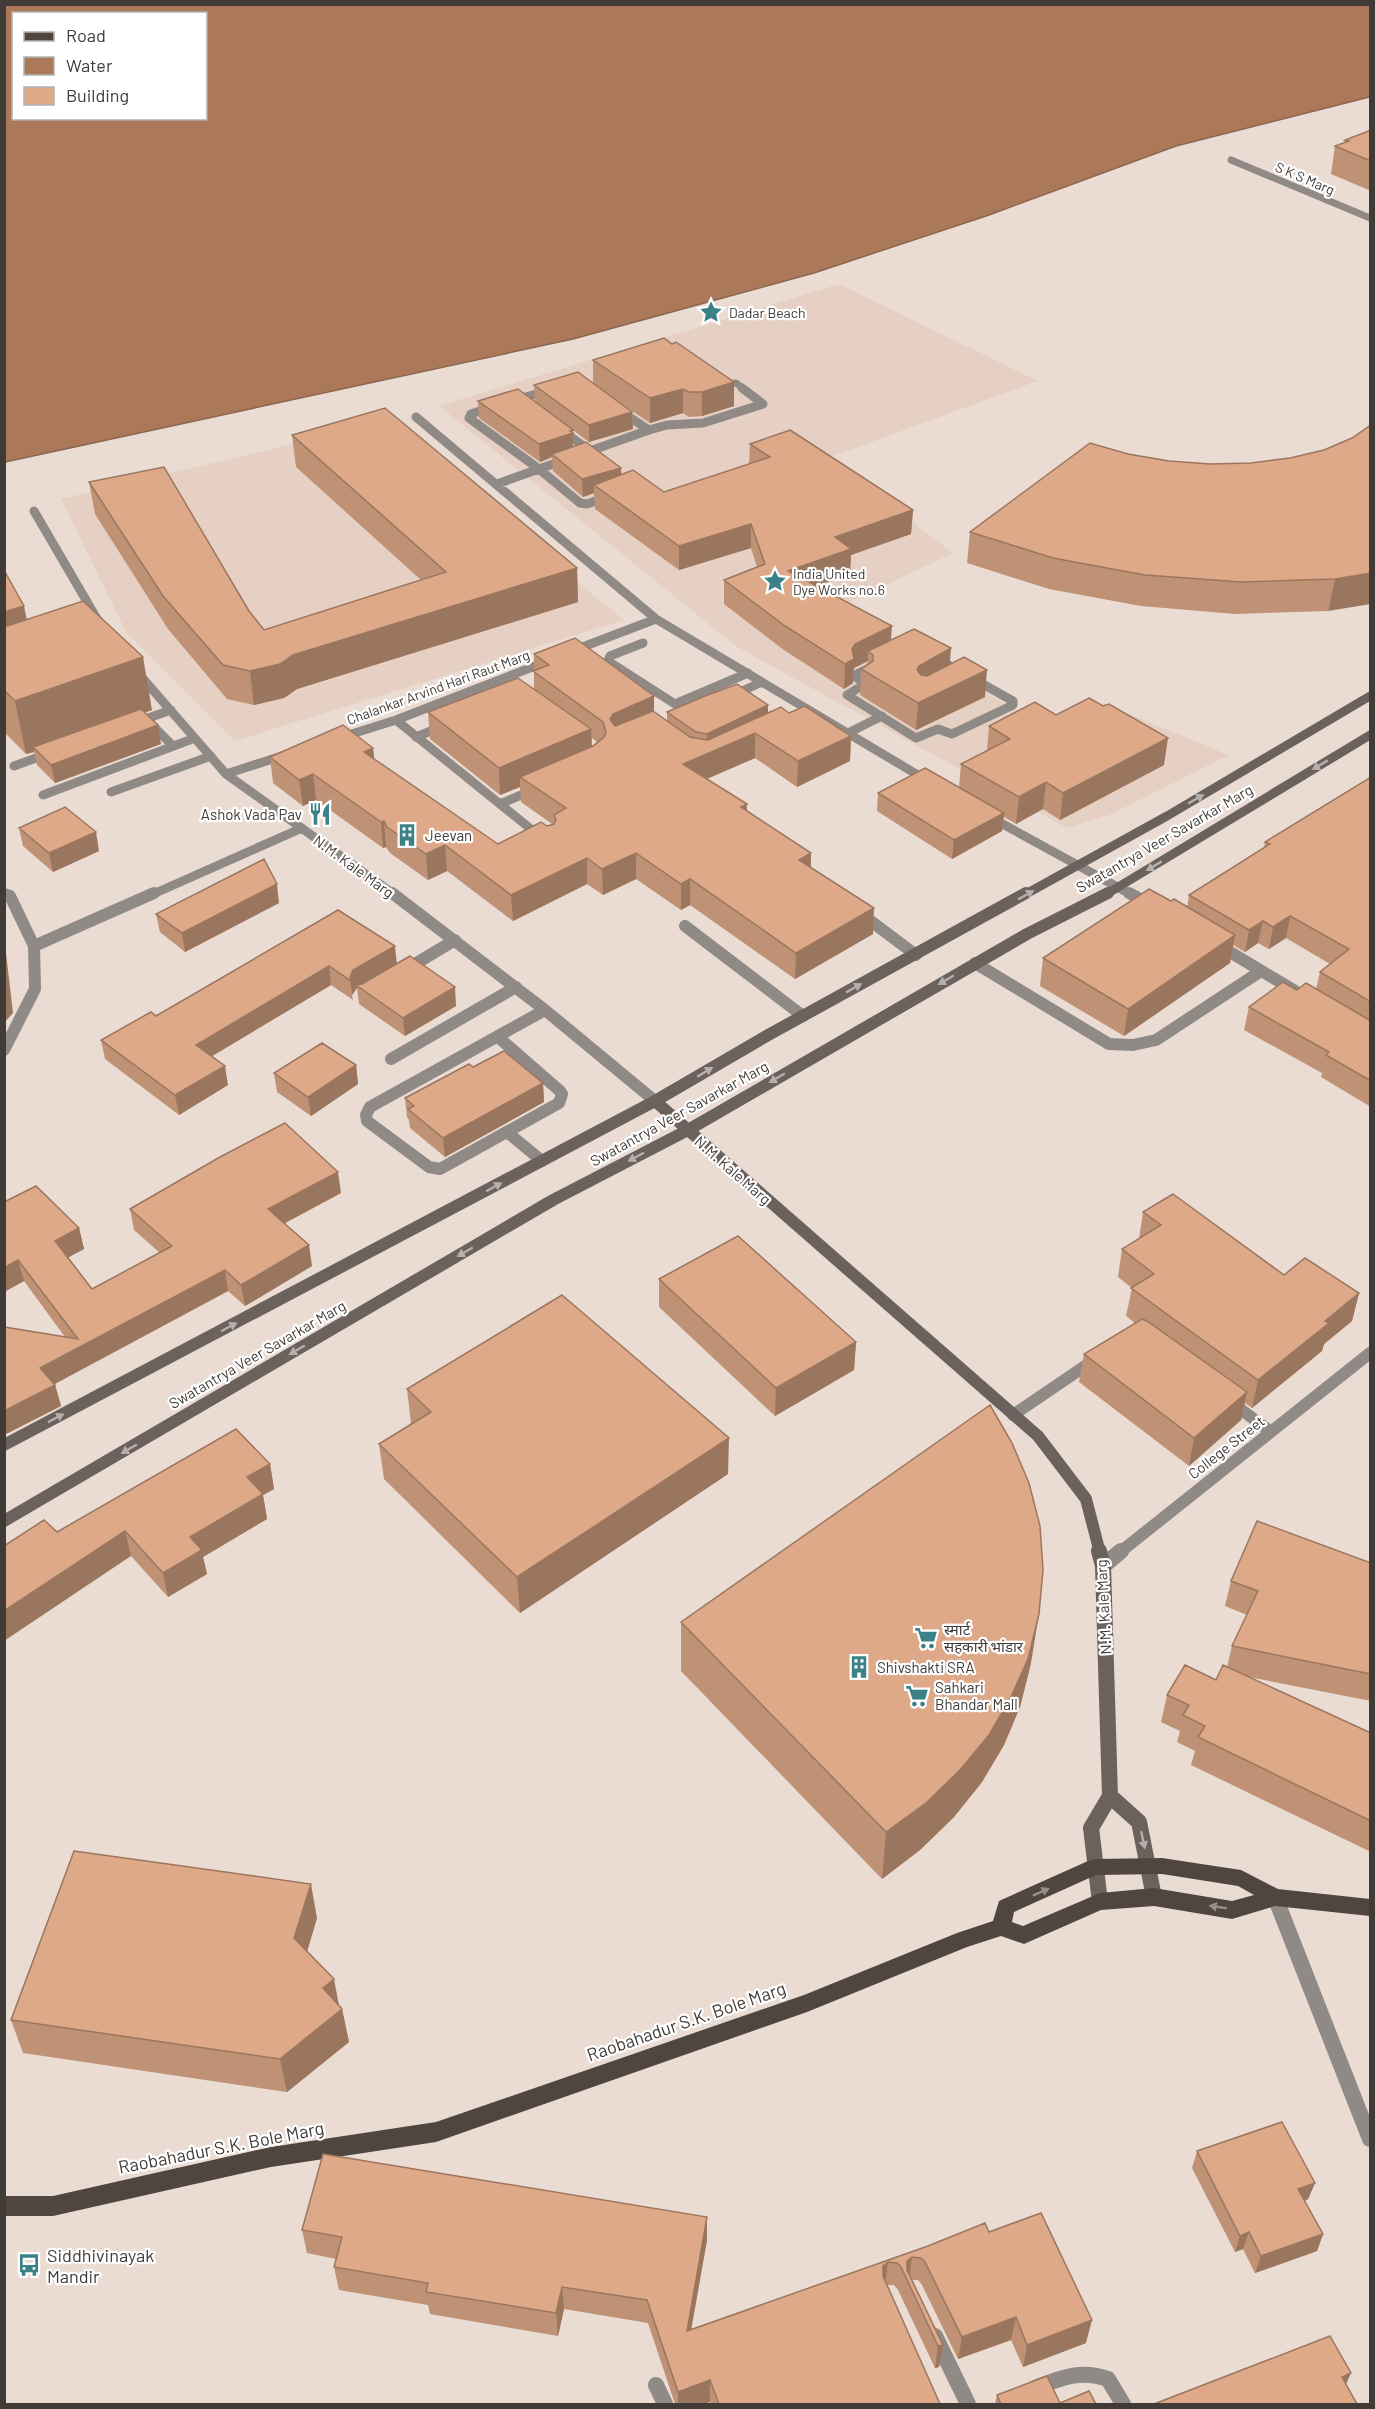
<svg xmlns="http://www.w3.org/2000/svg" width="1375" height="2409" viewBox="0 0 1375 2409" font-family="Barlow,'Noto Sans Devanagari',sans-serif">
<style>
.built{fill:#e6d0c3}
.water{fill:#ab795a;stroke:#8b6650;stroke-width:1.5;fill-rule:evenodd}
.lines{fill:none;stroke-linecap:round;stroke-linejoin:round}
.street-far3{stroke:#908a87;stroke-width:7}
.street-far2{stroke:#908a87;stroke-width:9}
.street-far1{stroke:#908a87;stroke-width:12}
.street{stroke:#908a87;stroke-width:16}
.secondary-far2{stroke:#6b625d;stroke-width:9}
.secondary-far1{stroke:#6b625d;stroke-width:12}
.secondary{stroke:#6b625d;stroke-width:16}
.primary{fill:#504640;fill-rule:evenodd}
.wall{fill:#bf9175;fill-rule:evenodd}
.shaded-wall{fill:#9b765f}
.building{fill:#dea988;stroke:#9b765f;stroke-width:1.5}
.oneway{fill:#b5b0ae}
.oneway2{fill:#96908c}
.labels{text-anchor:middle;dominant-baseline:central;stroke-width:4.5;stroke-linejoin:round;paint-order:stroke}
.far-street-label{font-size:14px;fill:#403b37;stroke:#fff}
.far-poi-label{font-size:14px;fill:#403b37;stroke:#fff;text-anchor:start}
.poi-label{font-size:15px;fill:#403b37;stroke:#fff;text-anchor:start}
.street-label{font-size:15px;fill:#403b37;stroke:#fff}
.near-street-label{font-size:18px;fill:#403b37;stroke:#fff}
.near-poi-label{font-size:18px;fill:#403b37;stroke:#fff;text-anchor:start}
</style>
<rect width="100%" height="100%" fill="#ebdcd3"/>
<path class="built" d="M839 284 1038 381 828 458 953 553 836 609 1046 726 1122 711 1229 755 1112 814 1067 828 737 647 439 406Z
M381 423 624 620 235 741 126 632 61 499Z"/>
<path class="water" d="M4 5H1370V97L1176 146 989 215 814 273 573 339 5 462ZM14 14H206V118H14Z"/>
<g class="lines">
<path class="street-far3" d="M1231 160 1370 218
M718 386 736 383 744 389"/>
<path class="street-far2" d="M512 401 550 390
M492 407 471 414 469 418 539 469 580 503 587 504 610 496
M620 411 649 430
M416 417 656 619 928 781
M559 428 590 451
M497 484 649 430 667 425 703 423 763 404 742 388
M34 511 100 624
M643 643 610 656 608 661 675 704 748 673
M911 648 920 649 1013 701V705L952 734 938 729 916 738 847 695 865 684 857 678V674Z
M572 651 656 619
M138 673 226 774 395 895
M731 696 762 682
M396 720 542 838
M137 722 171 710
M149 722 173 746
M848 733 882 716
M416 737 443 726
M339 738 396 720 548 661
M14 766 50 753
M226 774 285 755
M111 792 211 756
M43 795 195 738
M500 804 535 789
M990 817 1132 895
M151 895 302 828"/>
<path class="street-far1" d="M392 893 545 1010 655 1101
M1129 893 1151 905
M4 894 10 896 34 946
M860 913 916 955
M685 926 803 1016
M1220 946 1295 991
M975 963 1109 1044 1133 1045 1156 1040 1261 971
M405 970 455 940
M498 1037 560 1091 562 1094 559 1103 440 1169 429 1167 367 1121 366 1115 370 1107 545 1010
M4 1050 35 989 34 946 154 893
M391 1059 516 987
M507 1132 542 1161
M1231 1402 1271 1432
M1013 1415 1094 1360
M1119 1553 1370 1353"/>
<path class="street" d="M1103 1566 1121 1551
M1275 1897 1370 2139
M935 2336 968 2404
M656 2385 665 2404
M1035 2388C1061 2378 1081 2369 1108 2379L1123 2404"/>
<path class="secondary-far2" d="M1024 895 1167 816 1370 696
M1105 895 1370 735"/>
<path class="secondary-far1" d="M655 1101 1038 1436 1086 1499 1100 1553
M4 1445 655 1101 770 1034 1026 893
M4 1521 553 1200 688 1130 1027 934 1108 893"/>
<path class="secondary" d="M1099 1551 1103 1566 1110 1796 1139 1822 1154 1897
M1100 1902 1091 1828 1110 1796"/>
<path class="primary" d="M1162 1858 1241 1870 1278 1889 1370 1899V1916L1275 1906 1232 1919 1154 1906 1101 1910 1024 1944 1001 1936 967 1947 807 2012 436 2142 271 2167 53 2216H4V2196H53L271 2147 436 2122 804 1995 957 1933 993 1921 999 1901 1088 1861 1095 1859ZM1162 1874 1238 1886 1254 1895 1232 1901 1154 1888 1100 1893 1023 1926 1012 1922 1014 1912 1096 1875Z"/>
</g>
<path class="wall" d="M1371 130V191L1331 174 1335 146 1344 143 1345 140Z
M593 360 734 382V406L702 416 689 417 683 413 650 423 610 396 632 412 633 429 589 442 535 402 534 385 593 383Z
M478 401 573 430V447L622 474 664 492 749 464 750 444 913 510 911 534 851 555 850 574 815 586 891 640 949 664 985 697 916 730 860 695 861 669 867 664 868 661 854 668 853 683 844 689 784 650 724 604V580L757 567 751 548 679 570 595 509 594 493 583 497 553 471 552 457 540 462 479 418Z
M1371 425 1328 611 1235 614 1141 606 1049 589 967 563 970 532 1128 454 1169 461 1210 464 1251 463 1290 458 1324 450 1352 438Z
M292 435 577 568 578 602 297 689 284 698 254 705 227 699 168 629 95 514 89 482 249 611 264 630 421 580 296 467Z
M4 570 27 619 152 710 145 712 161 744 55 783 37 765 34 752 26 754 4 732Z
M534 654 654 712 667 722V712L768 705V713H789L851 736 850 761 797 787 755 758 707 779 747 811 811 853V868L873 934 795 979 690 905 681 910 636 879 603 895 587 884 513 921 447 871 428 880 390 853 386 847 383 848 316 800 303 806 273 783 270 757 373 748 374 759 498 844 552 824 521 802 520 787 500 795 430 739 428 712 534 689ZM592 738 597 742 592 746Z
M1056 715 1164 765 1060 820 1043 809 1016 824 1004 817 1002 831 952 859 877 811 878 793 959 787 961 764 987 751 989 726Z
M1371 777V1107L1321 1077 1322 1073 1244 1030 1249 1007 1297 990 1316 989 1320 972 1330 964 1286 938 1269 949 1258 943 1245 952 1233 945 1230 963 1124 1036 1040 986 1043 958 1171 901 1187 907 1189 895 1264 848 1265 842Z
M19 828 99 851 53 872 23 846Z
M279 903 185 952 160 932 156 914Z
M338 910 397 964 456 1006 405 1036 359 1004 357 988 352 995 353 1000 331 985 211 1056 228 1085 179 1115 105 1059 101 1040 156 1016Z
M356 1065 358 1084 311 1116 277 1092 274 1073Z
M473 1067 543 1083 544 1102 445 1157 410 1128 409 1120 407 1117 405 1098Z
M341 1193 285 1223 312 1266 245 1306 228 1291 55 1384 61 1406 4 1435V1327L65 1337 24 1281 4 1292V1202L79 1228 84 1249 68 1257 92 1289 160 1253 134 1230 130 1209Z
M1143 1212 1284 1275 1359 1293 1352 1321 1324 1344 1322 1351 1252 1408 1245 1403 1241 1420 1189 1466 1079 1382 1084 1354 1135 1323 1126 1316 1132 1288 1118 1277 1122 1249 1139 1239Z
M659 1279 856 1342 854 1370 775 1416 659 1307Z
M407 1389 728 1474 520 1613 384 1479 379 1444 411 1424Z
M270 1464 274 1489 263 1495 267 1519 203 1557 207 1574 168 1597 131 1556 57 1532Z
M1371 1563V1701L1249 1677 1370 1799 1371 1797V1852L1191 1765 1195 1751 1177 1742 1180 1731 1161 1722 1167 1695 1216 1680 1227 1667 1232 1646 1247 1615 1225 1606 1231 1581Z
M681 1622 1031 1663 1020 1707 1004 1745 982 1782 954 1817 920 1850 882 1879 681 1671Z
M317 1918 307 1951 339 2005 342 2009 349 2042 287 2092 23 2053 11 2020Z
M1197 2151 1315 2183 1308 2199 1305 2201 1323 2234 1317 2251 1255 2273 1243 2249 1235 2252 1192 2168Z
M302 2230 707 2240 691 2330 928 2246 989 2232 1086 2343 1023 2367 1011 2340 958 2359 922 2285 918 2280H911L943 2345 939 2367 935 2368 898 2290 894 2285H887L940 2404H711L710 2402 703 2404H675L648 2323 564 2309 558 2336 430 2314 428 2305 339 2290 334 2267 336 2259 307 2253Z
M997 2395 1060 2403 1096 2404H995Z"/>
<path class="shaded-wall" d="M734 382V406L702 416V392Z
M683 389V413L650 423V398Z
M632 412 633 429 589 442V425Z
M573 430V450L552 454V457L540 462 539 444Z
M621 468 622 485H594V493L583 497 582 479Z
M913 510 911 534 851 555 850 574 787 596 788 571 835 537Z
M751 524V548L679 570V546Z
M577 568 578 602 297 689 284 698 254 705 250 671 293 655Z
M1371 573V604L1328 611 1335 579Z
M24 606 35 659 4 669V612Z
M892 626 890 651 873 655 868 651V661L854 668 853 683 844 689 845 664 855 644Z
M951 648 949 675 917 692V670L919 666Z
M143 657 152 710 37 751 33 747 34 752 26 754 15 701Z
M987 670 985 697 916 730 918 703Z
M654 696V722L614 739 610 719 613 714Z
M768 705V723L707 752V734Z
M158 725 161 744 55 783 51 765Z
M591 729 592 756 520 777V787L500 795 499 768Z
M755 733V758L683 789V764Z
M851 736 850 761 797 787 798 761Z
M1168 738 1164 765 1060 820 1063 793Z
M373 748 376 773 364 752Z
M313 774 316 800 303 806 299 780Z
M1046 782 1043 809 1016 824 1019 797Z
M747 804 746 830 741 807Z
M1004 813 1002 831 952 859 954 840Z
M384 821 386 847 383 848 381 822Z
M96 832 99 851 53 872 49 853Z
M445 845 447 871 428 880 426 854Z
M636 853V879L603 895 602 869Z
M811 853 810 879 799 860Z
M587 858V884L513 921 511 895Z
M690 879V905L681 910V884Z
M277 884 279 903 185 952 182 933Z
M874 908 873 934 795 979 796 953Z
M1290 916 1286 938 1269 949 1273 927Z
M1263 921 1258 943 1245 952 1249 930Z
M1235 935 1230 963 1124 1036 1128 1009Z
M4 936 13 1013 4 1023Z
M395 946 397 965 359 987 356 985 357 988 352 995 350 977 353 970Z
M329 966 331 985 199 1064 196 1045Z
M455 987 456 1006 405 1036 403 1018Z
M356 1065 358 1084 311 1116 308 1097Z
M225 1066 228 1085 179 1115 175 1095Z
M543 1083 544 1102 445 1157 443 1138Z
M338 1172 341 1193 272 1230 268 1209Z
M79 1228 84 1249 60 1262 55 1241Z
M309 1245 312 1266 245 1306 241 1285Z
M18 1260 24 1281 4 1292V1268Z
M225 1270 228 1291 45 1389 40 1368Z
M1359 1293 1352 1321 1324 1344 1322 1351 1252 1408 1258 1380 1325 1321Z
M856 1342 854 1370 775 1416 776 1388Z
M55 1385 61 1406 4 1435V1411Z
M1247 1392 1241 1420 1189 1466 1194 1438Z
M729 1438 728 1474 520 1613 517 1577Z
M270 1464 274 1489 263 1495 267 1519 203 1557 207 1574 168 1597 163 1573 190 1537 247 1477Z
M125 1531 131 1556 4 1641V1611Z
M1039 1614 1031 1663 1020 1707 1004 1745 982 1782 954 1817 920 1850 882 1879 886 1832Z
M311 1884 317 1918 301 1972 294 1938Z
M334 1979 340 2011 342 2009 349 2042 287 2092 280 2059 323 1988Z
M1315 2183 1308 2199 1292 2205 1298 2189Z
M707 2217V2240L687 2353V2331Z
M1249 2232 1243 2249 1235 2252 1240 2236Z
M1323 2234 1317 2251 1255 2273 1261 2256Z
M912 2257 909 2280 905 2276 907 2261Z
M888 2262 885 2285 880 2289 883 2266Z
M562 2287 564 2309 558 2336 556 2313Z
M1016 2317 1011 2340 958 2359 962 2337Z
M1092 2320 1086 2343 1023 2367 1027 2345Z
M943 2345 939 2367 935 2368 938 2346Z
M1351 2373 1342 2393V2377Z
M710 2380V2402L703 2404H678V2392Z"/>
<path class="building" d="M1371 130V161L1335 146 1349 141 1345 140Z
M664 338 672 344 676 342 734 382 702 392H689L683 389 650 398 593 360Z
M578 372 632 412 589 425 534 385Z
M518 389 573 430 570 431 573 433 539 444 478 401Z
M385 408 577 568 293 655 280 664 250 671 223 665 163 596 89 482 164 467 249 611 264 630 446 572 292 435Z
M1371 425V573L1335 579 1241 582 1145 575 1053 558 970 532 1090 443 1128 454 1169 461 1210 464 1251 463 1290 458 1324 450 1352 438Z
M790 430 913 510 835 537 851 549 788 571 892 626 855 644 852 649 854 659 845 664 785 626 724 580 765 564 751 524 679 546 594 485 633 470 664 492 770 457 750 444Z
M586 442 621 468 582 479 552 454Z
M4 570 24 606 4 612Z
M83 601 143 657 15 701 4 690V627Z
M914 629 951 648 919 666 917 670 921 675 927 676 964 657 987 670 918 703 861 669 873 661V655L868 651Z
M575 638 654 696 613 714 610 719 615 726 653 711 690 737 708 740 781 707 789 713 805 706 851 736 798 761 755 733 683 764 747 804 741 807 811 853 799 860 874 908 796 953 690 879 681 884 636 853 602 869 587 858 511 895 445 845 426 854 387 827 384 821 381 822 313 774 299 780 270 757 343 725 373 748 364 752 498 844 541 822 547 826 554 824 556 820 554 815 566 808 520 777 593 746 604 737 606 733 603 722 533 671 549 665 534 654Z
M518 678 591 729 499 768 428 712Z
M737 684 768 705 707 734 696 732 667 712 705 696Z
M1089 698 1103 706 1109 704 1168 738 1063 793 1046 782 1019 797 961 764 1010 739 989 726 1035 702 1056 715Z
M141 709 158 725 51 765 33 747Z
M925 768 1004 813 954 840 878 793Z
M1371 777V1002L1320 972 1349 949 1290 916 1273 927 1263 921 1249 930 1189 895 1270 844 1265 842Z
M65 807 96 832 49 853 19 828Z
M264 859 277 884 182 933 156 914Z
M1149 889 1171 901 1174 899 1235 935 1128 1009 1043 958Z
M338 910 395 946 353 970 350 977 351 981 329 966 196 1045 225 1066 175 1095 101 1040 151 1012 156 1016Z
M410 956 455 987 403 1018 356 985 362 984Z
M1283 982 1297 990 1306 983 1371 1021V1081L1326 1055 1329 1052 1249 1007Z
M322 1043 356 1065 308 1097 274 1073Z
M504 1051 543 1083 443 1138 408 1109 414 1106 405 1098 469 1064 473 1067Z
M285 1123 338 1172 268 1209 309 1245 241 1285 225 1270 40 1368 55 1385 4 1411V1327L78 1339 18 1260 4 1268V1202L36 1186 79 1228 55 1241 92 1289 172 1246 130 1209 220 1157Z
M1173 1194 1284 1275 1305 1258 1359 1293 1325 1321 1329 1323 1258 1380 1131 1288 1154 1274 1122 1249 1161 1225 1143 1212Z
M738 1236 856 1342 776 1388 659 1279Z
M562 1295 729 1438 517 1577 379 1444 431 1412 407 1389Z
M1142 1319 1147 1321 1247 1392 1194 1438 1084 1354Z
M990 1405 1012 1443 1029 1483 1040 1526 1043 1570 1039 1614 1028 1659 1011 1697 989 1735 960 1770 926 1803 886 1832 681 1622Z
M236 1429 270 1464 247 1477 263 1494 190 1537 202 1550 163 1573 125 1531 4 1611V1546L44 1520 57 1532Z
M1257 1521 1371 1563V1674L1232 1646 1258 1591 1231 1581Z
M1185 1665 1216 1680 1223 1665 1371 1733V1787L1370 1799 1371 1797V1821L1198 1737 1205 1726 1183 1715 1189 1705 1167 1695Z
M74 1851 311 1884 294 1938 334 1979 323 1988 342 2009 280 2059 11 2020Z
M1282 2122 1315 2183 1298 2189 1323 2234 1261 2256 1249 2232 1240 2236 1197 2151Z
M323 2154 707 2217 687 2331 928 2246 985 2223 989 2232 1041 2213 1092 2320 1027 2345 1016 2317 962 2337 925 2262 921 2258 912 2257 907 2261V2270L943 2345 938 2346 901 2267 897 2263 888 2262 883 2266V2276L940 2404H719L710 2380 678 2392 647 2300 562 2287 556 2313 426 2292 428 2283 334 2267 342 2237 302 2230Z
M1330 2336 1351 2373 1342 2377 1357 2404H1154Z
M1047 2376 1060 2403 1089 2391 1096 2404H1001L997 2395Z"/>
<defs><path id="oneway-solid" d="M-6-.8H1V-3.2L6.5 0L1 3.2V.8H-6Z" transform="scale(1.5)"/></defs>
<g class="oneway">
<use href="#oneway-solid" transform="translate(1320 765) rotate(149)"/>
<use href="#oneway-solid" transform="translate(1196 799) rotate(-30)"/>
<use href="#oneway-solid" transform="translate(1154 866) rotate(149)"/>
<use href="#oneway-solid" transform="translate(1026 895) rotate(-29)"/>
<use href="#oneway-solid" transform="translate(946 980) rotate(150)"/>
<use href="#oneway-solid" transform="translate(854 988) rotate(-29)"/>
<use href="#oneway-solid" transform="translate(705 1072) rotate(-31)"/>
<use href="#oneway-solid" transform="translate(777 1078) rotate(150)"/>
<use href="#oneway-solid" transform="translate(636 1157) rotate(152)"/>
<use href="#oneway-solid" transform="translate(494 1187) rotate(-28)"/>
<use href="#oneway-solid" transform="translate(465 1252) rotate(150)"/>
<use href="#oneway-solid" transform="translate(229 1327) rotate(-28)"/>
<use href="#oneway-solid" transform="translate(297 1350) rotate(150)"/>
<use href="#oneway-solid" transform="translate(56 1418) rotate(-28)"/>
<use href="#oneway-solid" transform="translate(129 1449) rotate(150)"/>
<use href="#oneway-solid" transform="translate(1143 1840) rotate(78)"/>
</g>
<g class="oneway2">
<use href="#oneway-solid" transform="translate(1041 1892) rotate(-24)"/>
<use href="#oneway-solid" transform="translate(1218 1907) rotate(-171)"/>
</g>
<defs>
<g id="sight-bare" transform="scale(1.8)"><path d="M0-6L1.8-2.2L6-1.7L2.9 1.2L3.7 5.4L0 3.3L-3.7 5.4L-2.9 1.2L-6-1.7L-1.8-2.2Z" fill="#3a8288" stroke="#fff" stroke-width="2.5" paint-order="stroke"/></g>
<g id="restaurant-bare" transform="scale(1.8)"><path d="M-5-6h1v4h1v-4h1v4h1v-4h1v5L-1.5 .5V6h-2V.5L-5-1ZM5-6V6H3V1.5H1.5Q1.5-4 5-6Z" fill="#3a8288" stroke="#fff" stroke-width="2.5" paint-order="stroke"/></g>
<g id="building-bare" transform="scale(1.8)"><path d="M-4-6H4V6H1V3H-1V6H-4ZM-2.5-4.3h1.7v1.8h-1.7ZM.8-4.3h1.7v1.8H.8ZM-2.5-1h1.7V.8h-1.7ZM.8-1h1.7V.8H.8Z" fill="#3a8288" stroke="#fff" stroke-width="2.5" paint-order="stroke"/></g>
<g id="supermarket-bare" transform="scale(1.8)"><path d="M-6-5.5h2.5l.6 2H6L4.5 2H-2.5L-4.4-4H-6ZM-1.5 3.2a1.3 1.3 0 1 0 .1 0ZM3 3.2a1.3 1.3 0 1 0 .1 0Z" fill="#3a8288" stroke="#fff" stroke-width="2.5" paint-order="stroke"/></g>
<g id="bus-bare" transform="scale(1.8)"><path d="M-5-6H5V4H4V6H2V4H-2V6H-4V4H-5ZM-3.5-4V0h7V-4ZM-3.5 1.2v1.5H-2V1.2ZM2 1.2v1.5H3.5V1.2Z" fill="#3a8288" stroke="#fff" stroke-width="2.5" paint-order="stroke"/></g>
</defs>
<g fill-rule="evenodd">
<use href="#sight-bare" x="711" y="312"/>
<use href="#sight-bare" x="775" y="581"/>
<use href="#restaurant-bare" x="320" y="814"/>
<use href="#building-bare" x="407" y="835"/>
<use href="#supermarket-bare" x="926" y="1638"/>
<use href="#building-bare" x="859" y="1667"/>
<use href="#supermarket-bare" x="917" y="1696"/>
<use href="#bus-bare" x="29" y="2265"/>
</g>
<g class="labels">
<g class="far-street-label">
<text transform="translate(1305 178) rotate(23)">S K S Marg</text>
<text transform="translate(438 687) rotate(-20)">Chalankar Arvind Hari Raut Marg</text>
</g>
<g class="far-poi-label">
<text x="729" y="312">Dadar Beach</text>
<text x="793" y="573">India United<tspan x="793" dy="16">Dye Works no.6</tspan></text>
</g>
<g class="poi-label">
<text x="302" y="814" text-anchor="end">Ashok Vada Pav</text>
<text x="425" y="835">Jeevan</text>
<text x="944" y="1629">स्मार्ट<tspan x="944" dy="17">सहकारी भांडार</tspan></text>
<text x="877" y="1667">Shivshakti SRA</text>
<text x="935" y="1687">Sahkari<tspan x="935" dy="17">Bhandar Mall</tspan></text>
</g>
<g class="street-label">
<text transform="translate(1164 838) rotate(-30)">Swatantrya Veer Savarkar Marg</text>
<text transform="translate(354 866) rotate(36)">N.M. Kale Marg</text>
<text transform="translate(679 1113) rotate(-29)">Swatantrya Veer Savarkar Marg</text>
<text transform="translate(733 1170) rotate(41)">N.M. Kale Marg</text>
<text transform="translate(257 1354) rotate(-30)">Swatantrya Veer Savarkar Marg</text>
<text transform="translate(1226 1447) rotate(-38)">College Street</text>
<text transform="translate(1103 1607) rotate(-93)">N.M. Kale Marg</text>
</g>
<g class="near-street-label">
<text transform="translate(686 2021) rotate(-19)">Raobahadur S.K. Bole Marg</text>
<text transform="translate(221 2147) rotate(-11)">Raobahadur S.K. Bole Marg</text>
</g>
<g class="near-poi-label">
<text x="47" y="2255">Siddhivinayak<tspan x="47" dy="21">Mandir</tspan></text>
</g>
</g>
<rect width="1375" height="2409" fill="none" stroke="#403b37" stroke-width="12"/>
<rect x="12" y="12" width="195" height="108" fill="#ffffff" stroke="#b3b1af" stroke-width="1.5"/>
<rect x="24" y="32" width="30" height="9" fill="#504640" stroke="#b3b1af" stroke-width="1.5"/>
<text x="66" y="42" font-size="18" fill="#403b37">Road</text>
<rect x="24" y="57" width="30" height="18" fill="#ab795a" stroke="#b3b1af" stroke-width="1.5"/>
<text x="66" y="72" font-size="18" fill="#403b37">Water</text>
<rect x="24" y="87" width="30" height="18" fill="#dea988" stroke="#b3b1af" stroke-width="1.5"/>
<text x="66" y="102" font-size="18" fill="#403b37">Building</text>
</svg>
